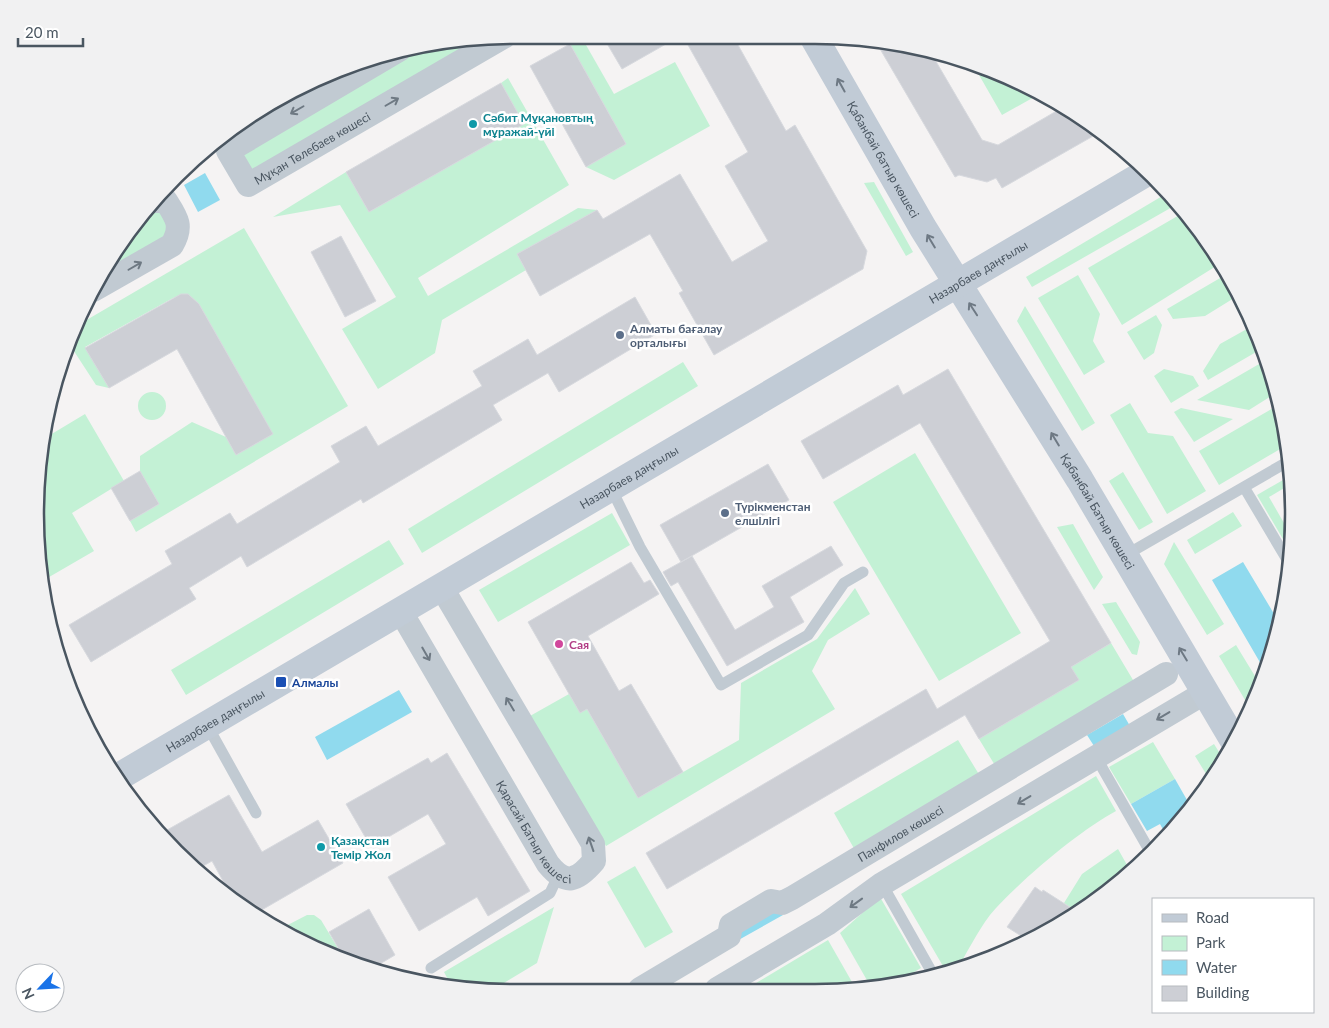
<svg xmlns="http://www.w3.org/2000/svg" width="1329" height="1028" viewBox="0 0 1329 1028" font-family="Lato,sans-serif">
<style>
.green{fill:#c3f1d5}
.water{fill:#90daee}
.building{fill:#cdcfd5;stroke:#d7d9de}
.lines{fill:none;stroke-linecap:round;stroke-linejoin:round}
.lane{stroke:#c1cad2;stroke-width:11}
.street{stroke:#c1cad2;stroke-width:24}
.secondary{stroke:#c1cbd6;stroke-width:28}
.oneway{stroke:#6e7984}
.oneway2{stroke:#6e7983}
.culture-dot{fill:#0f9aa8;stroke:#fff;stroke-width:2}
.service-dot{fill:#5c6f8a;stroke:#fff;stroke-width:2}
.hotel-dot{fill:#d1479c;stroke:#fff;stroke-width:2}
.transit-dot{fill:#1a4fb4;stroke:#fff;stroke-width:2}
.labels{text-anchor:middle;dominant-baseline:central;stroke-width:5;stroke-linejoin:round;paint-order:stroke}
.culture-label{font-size:12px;font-weight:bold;fill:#0d838f;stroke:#fff;text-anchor:start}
.street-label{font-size:12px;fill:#4a5661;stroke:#fff}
.service-label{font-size:12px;font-weight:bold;fill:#4e5e75;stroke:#fff;text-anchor:start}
.hotel-label{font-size:12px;font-weight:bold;fill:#b23c85;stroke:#fff;text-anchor:start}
.transit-label{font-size:12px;font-weight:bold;fill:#164399;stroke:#fff;text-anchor:start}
.rim{fill:none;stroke:#4a5661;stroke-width:2.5}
</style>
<rect width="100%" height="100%" fill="#f5f3f3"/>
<path class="green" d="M505 36 256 181 237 145 399 50Z
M582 38 614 94 675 62 710 126 614 180 586 167 626 144 570 44Z
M971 61 1036 96 1002 115Z
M508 78 569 185 418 278 428 296 578 208 597 210 517 254 526 270 442 320 435 353 378 389 342 329 396 297 340 205 273 217 346 172 369 212 523 124 501 83Z
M874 182 913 252 906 256 864 183Z
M1164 195 1174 206 1032 287 1026 277Z
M159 207 172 225 165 239 99 275 150 209Z
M1181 214 1213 248 1221 263 1122 325 1088 268Z
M244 228 348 406 136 532 130 521 159 504 140 471V456L192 422 226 437 236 455 272 434 199 304 188 294 173 298 85 347 109 388 96 385 70 345 78 325Z
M1227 274 1239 295 1205 316 1173 319 1167 309Z
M1078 275 1100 314 1093 341 1105 362 1084 375 1038 298Z
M1025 306 1095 423 1082 431 1017 321Z
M1156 315 1162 325 1154 353 1144 360 1127 332Z
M1254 325 1263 348 1208 380 1203 371 1220 344Z
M1266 360 1276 393 1249 410 1197 400Z
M683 362 698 386 422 553 408 529Z
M1164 369 1193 376 1199 386 1171 403 1154 376Z
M138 406a14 14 0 1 1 28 0a14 14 0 1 1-28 0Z
M1130 403 1148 433 1173 436 1206 491 1167 514 1110 415Z
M1280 404 1285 421 1287 445 1219 485 1199 451Z
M1181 408 1233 419 1194 442 1174 412Z
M85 414 124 481 72 513 94 551 44 580 35 514 45 438Z
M915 453 1021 633 939 681 833 502Z
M1123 472 1153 522 1139 530 1109 481Z
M1290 476 1291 484 1269 497 1292 537 1290 551 1257 495Z
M1233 512 1242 526 1195 554 1187 540Z
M612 513 630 545 498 622 479 590Z
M1073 524 1103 577 1094 590 1057 527Z
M389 540 404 564 186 695 171 670Z
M1174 542 1224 624 1207 635 1164 564Z
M855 588 870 614 828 640 812 671 835 709 606 846 530 716 569 694 580 713 587 709 638 798 739 740 741 683 817 639Z
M1116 602 1140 642 1137 655 1132 654 1102 604Z
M1111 643 1136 685 996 767 979 739 1078 680 1071 667Z
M1236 645 1261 686 1251 710 1219 656Z
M958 740 980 776 856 852 834 813Z
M1153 742 1175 779 1131 804 1109 767Z
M1214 744 1224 760 1211 782 1195 756Z
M1096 776 1116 811C1080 830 1017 883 990 915 977 932 967 953 956 971L947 973 901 894Z
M1118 849 1131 872 1079 913 1064 903 1082 874Z
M635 866 673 932 645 948 607 882Z
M880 897 921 968 890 986 872 989 840 933Z
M554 907 537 963 494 989H453L444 972Z
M307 915H314L321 920 345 960 331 957 280 929Z
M828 940 856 989H746Z"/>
<path class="water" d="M205 173 220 200 198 212 184 185Z
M1243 562 1280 624 1265 671 1212 580Z
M399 690 412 712 327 760 315 737Z
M1123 714 1130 726 1094 746 1087 735Z
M1175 779 1191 807 1167 837 1160 824 1147 831 1131 804Z
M769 908 783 915 735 942V928Z"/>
<path class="building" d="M602 35H610L680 36 622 69Z
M683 36H733L786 131 795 125 867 251 863 269 714 355 679 293 683 291 650 234 540 296 517 254 597 210 603 219 680 174 732 262 768 241 725 166 748 152Z
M876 42 931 53 982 140 998 145 1060 109 1102 131 1002 188 996 178 987 182 959 175 955 177Z
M570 44 626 144 586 167 530 66Z
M501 83 524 124 369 212 346 172Z
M341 236 376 301 345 317 311 252Z
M181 294H188L199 304 273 434 236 455 177 349 109 388 85 348Z
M635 297 656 334 559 392 548 373 493 405 502 420 363 503 361 499 247 567 241 556 189 588 196 599 91 662 69 625 172 564 165 551 230 513 237 524 340 462 331 446 366 426 378 446 482 386 473 371 528 339 537 355Z
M948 369 1111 643 1071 667 1079 680 979 739 965 715 667 889 646 853 926 689 937 709 1050 641 920 423 823 479 801 441 898 385 903 395Z
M768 464 789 500 681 562 660 525Z
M140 471 159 504 130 521 111 488Z
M831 546 843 565 790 597 804 622 727 666 678 582 671 586 663 572 692 556 735 630 774 607 762 586Z
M631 562 644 583 650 580 659 594 588 636 619 691 631 684 683 772 638 798 587 709 580 713 528 622Z
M447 753 530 891 488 916 477 897 419 931 388 877 446 844 428 814 371 847 346 804 428 758 431 763Z
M229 795 262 852 318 820 343 863 253 915 248 912 234 901 212 861 196 870 175 852 160 834Z
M1035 887 1042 892 1043 890 1079 913 1026 939 1007 927Z
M369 909 395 955 373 968 345 960 329 932Z"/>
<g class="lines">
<path class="lane" d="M1244 487 1289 563
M611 488 640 547 721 685 808 635 844 583 863 572
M1124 556 1289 461
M207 725 256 813
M1096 757 1152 855
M882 884 934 976
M431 968 550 893 558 876"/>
<g class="street">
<path id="s1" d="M399 50 228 151 248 185 505 36"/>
<path d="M93 290 172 245C183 226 177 218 166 201H155"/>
<path id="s2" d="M401 612 548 864C566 886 577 881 594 861L593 844 442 588"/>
<path id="s3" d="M640 989 729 936 731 925 771 901 782 903 792 898 1166 674"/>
<path d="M717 989 827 924 882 884 1206 692"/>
</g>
<g class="secondary">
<path id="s4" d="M813 36 923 228 1080 480 1234 741"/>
<path id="s5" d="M115 779 1144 174"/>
</g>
</g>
<defs><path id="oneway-shaft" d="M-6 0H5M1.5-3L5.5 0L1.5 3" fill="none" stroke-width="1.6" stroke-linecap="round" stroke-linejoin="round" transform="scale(1.25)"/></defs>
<g class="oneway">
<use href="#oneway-shaft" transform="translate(841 85) rotate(-119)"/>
<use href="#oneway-shaft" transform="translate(931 241) rotate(-121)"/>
<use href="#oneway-shaft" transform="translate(973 309) rotate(-123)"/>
<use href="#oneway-shaft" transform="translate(1055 439) rotate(-121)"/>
<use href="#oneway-shaft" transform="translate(1183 654) rotate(-121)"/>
</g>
<g class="oneway2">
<use href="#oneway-shaft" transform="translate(392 102) rotate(-30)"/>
<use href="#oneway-shaft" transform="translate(297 110) rotate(150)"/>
<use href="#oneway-shaft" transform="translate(135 266) rotate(-30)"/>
<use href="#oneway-shaft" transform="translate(426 654) rotate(60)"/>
<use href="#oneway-shaft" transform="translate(510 704) rotate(-121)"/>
<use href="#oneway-shaft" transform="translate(1163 716) rotate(149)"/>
<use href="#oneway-shaft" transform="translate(1024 800) rotate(149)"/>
<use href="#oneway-shaft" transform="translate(591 844) rotate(-109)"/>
<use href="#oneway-shaft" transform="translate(856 903) rotate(144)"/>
</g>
<g class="culture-dot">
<circle cx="473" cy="124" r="5"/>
<circle cx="321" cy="847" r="5"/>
</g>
<g class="service-dot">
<circle cx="620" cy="335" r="5"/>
<circle cx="725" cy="513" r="5"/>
</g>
<circle class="hotel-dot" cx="559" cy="644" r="5"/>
<rect class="transit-dot" x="275" y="676" width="12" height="12" rx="2.5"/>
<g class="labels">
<g class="culture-label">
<text x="483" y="117">Сәбит Мұқановтың<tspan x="483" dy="14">мұражай-үйі</tspan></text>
<text x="331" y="840">Қазақстан<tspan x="331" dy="14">Темір Жол</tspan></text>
</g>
<g class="street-label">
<text stroke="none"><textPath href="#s1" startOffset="312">Мұқан Төлебаев көшесі</textPath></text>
<text stroke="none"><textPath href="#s4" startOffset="142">Қабанбай батыр көшесі</textPath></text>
<text stroke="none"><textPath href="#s5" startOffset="1001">Назарбаев даңғылы</textPath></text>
<text stroke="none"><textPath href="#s5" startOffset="596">Назарбаев даңғылы</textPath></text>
<text stroke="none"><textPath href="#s4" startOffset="554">Қабанбай Батыр көшесі</textPath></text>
<text stroke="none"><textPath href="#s5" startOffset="116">Назарбаев даңғылы</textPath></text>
<text stroke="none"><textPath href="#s2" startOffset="258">Қарасай Батыр көшесі</textPath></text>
<text stroke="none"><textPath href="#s3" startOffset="310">Панфилов көшесі</textPath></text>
</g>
<g class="service-label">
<text x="630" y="328">Алматы бағалау<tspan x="630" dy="14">орталығы</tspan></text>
<text x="735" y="506">Түрікменстан<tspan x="735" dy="14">елшілігі</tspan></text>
</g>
<g class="hotel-label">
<text x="569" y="644">Сая</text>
</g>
<g class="transit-label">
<text x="292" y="682">Алмалы</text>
</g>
</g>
<path d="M0 0H1329V1028H0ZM514 44H815A470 470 0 0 1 1285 514V514A470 470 0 0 1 815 984H514A470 470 0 0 1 44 514V514A470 470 0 0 1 514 44Z" fill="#f1f1f2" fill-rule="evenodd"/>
<path class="rim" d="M514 44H815A470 470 0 0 1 1285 514V514A470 470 0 0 1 815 984H514A470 470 0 0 1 44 514V514A470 470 0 0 1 514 44Z"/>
<rect x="1152" y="898" width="162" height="115" fill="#ffffff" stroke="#b7bbc0"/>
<rect x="1162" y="914" width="25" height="8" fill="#c1cbd6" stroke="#b7bbc0"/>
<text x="1196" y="923" font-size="15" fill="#4a5661">Road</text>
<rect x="1162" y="936" width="25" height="15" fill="#c3f1d5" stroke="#b7bbc0"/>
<text x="1196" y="948" font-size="15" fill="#4a5661">Park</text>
<rect x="1162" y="960" width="25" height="15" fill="#90daee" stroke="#b7bbc0"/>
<text x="1196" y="973" font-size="15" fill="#4a5661">Water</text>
<rect x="1162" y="986" width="25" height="15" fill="#cdcfd5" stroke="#b7bbc0"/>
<text x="1196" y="998" font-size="15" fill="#4a5661">Building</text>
<g transform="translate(40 988) rotate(245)"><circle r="24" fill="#ffffff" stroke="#b7bbc0"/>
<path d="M0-4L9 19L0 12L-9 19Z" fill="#1a73e8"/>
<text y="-8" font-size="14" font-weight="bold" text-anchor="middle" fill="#4a5661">N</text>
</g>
<path d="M18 38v8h65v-8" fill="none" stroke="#4a5661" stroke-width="2.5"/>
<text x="25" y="38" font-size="15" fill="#4a5661" stroke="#ffffff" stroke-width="4" paint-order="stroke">20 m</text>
</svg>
